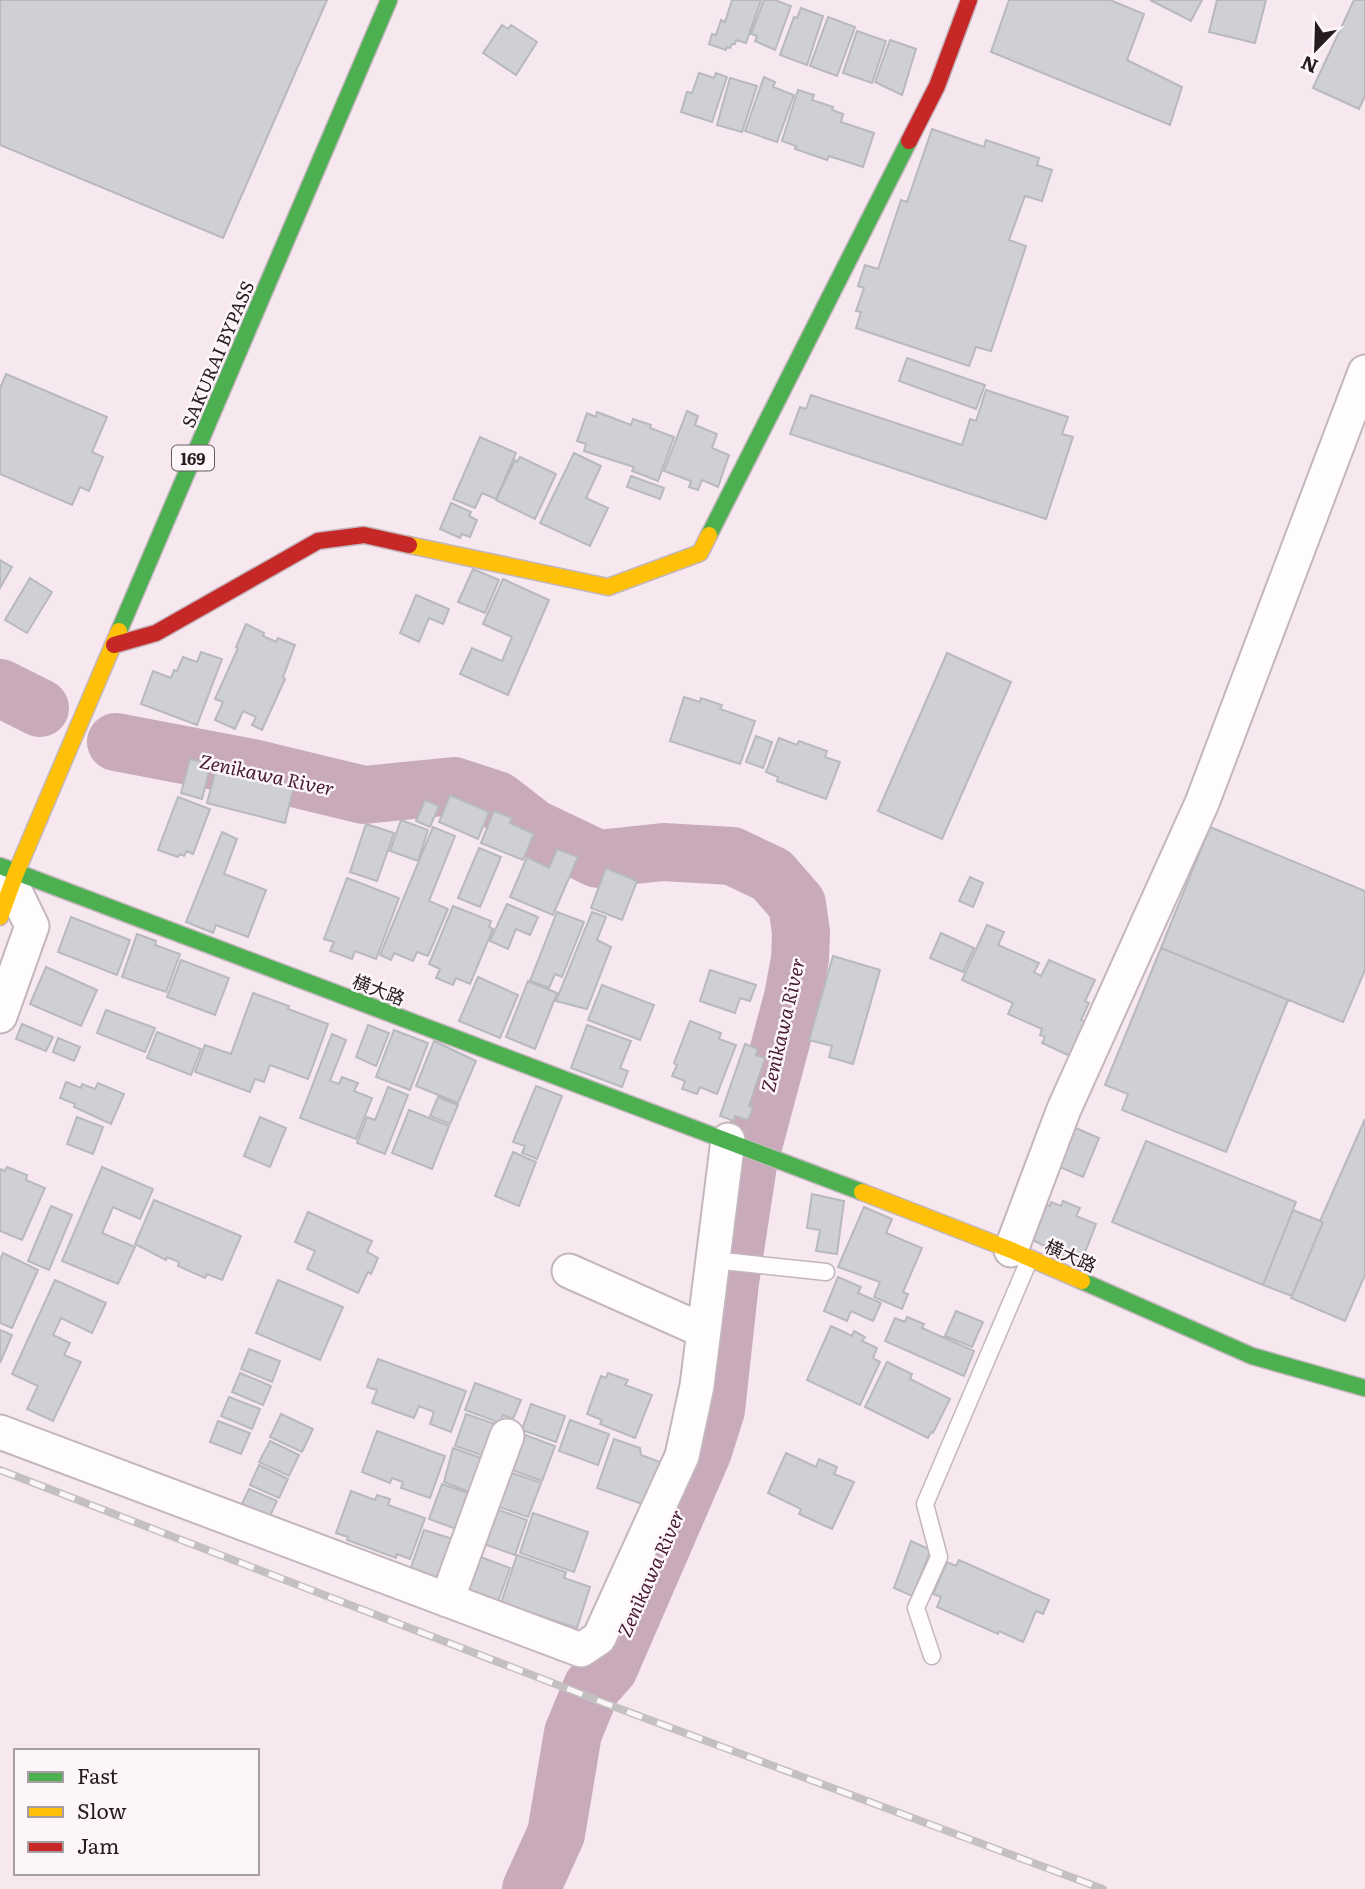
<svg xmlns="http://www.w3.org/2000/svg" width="1365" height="1889" viewBox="0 0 1365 1889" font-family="Literata,'Noto Sans JP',serif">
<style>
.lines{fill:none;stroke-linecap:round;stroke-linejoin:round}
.river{stroke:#c8aaba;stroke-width:58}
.building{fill:#cfd0d5;stroke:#b8b9be;stroke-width:2}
.lane-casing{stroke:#c3b6bd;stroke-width:19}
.street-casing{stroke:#c3b6bd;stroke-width:37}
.fast-casing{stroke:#c3b6bd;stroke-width:19}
.slow-casing{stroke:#c3b6bd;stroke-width:19}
.jam-casing{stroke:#c3b6bd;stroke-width:19}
.lane{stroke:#fefcfd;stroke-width:16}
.street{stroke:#fefcfd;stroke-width:33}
.fast{stroke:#4caf50;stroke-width:16}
.slow{stroke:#ffc107;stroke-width:16}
.jam{stroke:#c62828;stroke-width:16}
.rail-casing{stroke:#c4c0c2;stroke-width:8}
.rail{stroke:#fdf6f9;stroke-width:5;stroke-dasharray:16;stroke-linecap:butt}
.labels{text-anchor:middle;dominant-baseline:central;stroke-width:5;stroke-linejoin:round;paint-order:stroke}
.shield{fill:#fdf6f9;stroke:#675d62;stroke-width:2}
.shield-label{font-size:16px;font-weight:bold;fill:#271b21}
.street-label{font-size:18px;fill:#271b21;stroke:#fdf6f9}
.water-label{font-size:19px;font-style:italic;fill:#491a36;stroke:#fdf6f9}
</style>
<rect width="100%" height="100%" fill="#f7e8f0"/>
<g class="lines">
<path class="river" d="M0 688 40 708
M116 742 252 768 364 795 454 786 497 800 533 828 598 859 663 852 732 856 772 875 797 904 801 932 800 959 793 997 748 1165 730 1282 716 1410 703 1451 609 1668 592 1687 573 1733 556 1834 531 1889"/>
</g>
<path class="building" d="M0 0H327L223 238 0 145Z
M732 0H761L746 43 736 40 735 44H732L730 48 727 47 726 50 709 44 712 34 716 35 721 20 725 22Z
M764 0H775L791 6 775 50 755 41 757 36 751 34Z
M1009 0H1110L1144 14 1127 60 1182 87 1170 125 991 52Z
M1150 0H1202L1191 21Z
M1217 0H1266L1255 43 1209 32Z
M1354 0H1365V96L1359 109 1313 88Z
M801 8 823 16 807 65 780 55 794 17 797 18Z
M828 17 855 27 837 76 810 66Z
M502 25 508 29 511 25 537 42 516 75 483 53Z
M857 31 886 41 872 83 843 73Z
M890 40 916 49 902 95 875 82Z
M699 73 714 78 716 73 727 77 712 122 681 112 687 92 692 93Z
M764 77 775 82 773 87 794 95 777 142 745 131Z
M730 78 757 86 742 132 717 125Z
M798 90 814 95 812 100 833 107 832 110 843 114 841 122 874 133 863 167 829 156 827 160 795 149 796 146 782 141Z
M932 129 984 147 986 140 1039 158 1037 165 1052 170 1042 201 1025 196 1009 240 1026 246 991 351 976 347 969 366 856 328 861 312 856 311 864 288 858 286 865 265 878 269 901 200 907 202Z
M907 358 985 385 976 409 899 381Z
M6 374 107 417 92 452 103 457 89 491 80 487 72 505 0 474V388Z
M986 390 1068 417 1062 434 1073 437 1046 519 790 434 800 407 806 409 811 395 962 445 970 419 976 421Z
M687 411 698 416 695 425 717 434 712 448 729 455 718 487 702 480 698 490 689 487 691 481 664 471Z
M597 412 631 425 633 419 651 425 650 428 674 437 658 481 632 471 634 467 584 451 586 444 577 441 587 413 596 417Z
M480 437 516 453 496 499 482 493 475 508 453 499Z
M574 453 601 466 586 498 608 508 590 546 540 523Z
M520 457 556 474 535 519 496 500 515 460 517 462Z
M631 476 664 488 660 499 627 487Z
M451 503 471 512 469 516 477 520 470 537 462 534 460 538 440 529Z
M0 560 12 567 0 588Z
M473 569 499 580 485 613 458 602Z
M30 578 52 592 27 633 5 620Z
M503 579 549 600 508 695 460 674 472 648 502 661 512 637 483 624Z
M416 595 449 609 443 624 429 618 419 642 400 633Z
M246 624 264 633 263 636 276 642 278 638 295 645 283 677 285 679 262 730 252 725 256 717 243 711 235 729 215 720 223 702 215 699 238 648 236 647Z
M201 652 222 659 197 725 141 704 153 671 171 678 174 670 177 671 183 657 197 662Z
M947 653 1011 682 942 839 878 811Z
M684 697 700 702 701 698 722 705 720 709 755 721 740 764 670 741Z
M756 736 772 742 763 768 746 762Z
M779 738 797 745 799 741 827 751 825 757 840 762 826 799 777 781 778 777 766 772Z
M190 759 211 764 202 799 181 793Z
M217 765 294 786 285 823 207 803Z
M450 795 489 812 478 839 439 822Z
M178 797 210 809 193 854 187 851 184 856 180 854 178 857 158 850Z
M425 800 439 806 430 827 416 821Z
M494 811 512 818 510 823 534 834 523 860 481 843Z
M401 820 428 830 418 861 390 851Z
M366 824 394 833 377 881 350 872Z
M433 827 455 836 429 901 448 909 428 956 417 952 413 961 394 953 391 960 380 955Z
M1210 827 1365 891V970L1343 1022 1161 948Z
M222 832 237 839 224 874 266 890 248 937 216 925 213 933 186 922Z
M479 848 501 857 480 907 458 898Z
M557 849 578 857 553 915 510 897 527 857 549 868Z
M606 868 637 881 622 920 591 908Z
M970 877 983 883 973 907 959 901Z
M347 878 399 898 376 959 355 951 352 959 330 951 334 942 324 939Z
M507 904 538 917 530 935 516 929 508 949 490 941Z
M453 906 491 921 489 927 493 929 470 984 456 978 453 985 436 978 440 969 429 964Z
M557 912 584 922 562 977 555 974 549 988 530 981Z
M592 912 606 917 597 940 611 947 587 1009 556 1001Z
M71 917 130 940 117 975 58 952Z
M987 925 1004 932 998 945 1039 963 1034 972 1041 976 1049 960 1095 980 1085 1001 1089 1003 1081 1020 1088 1023 1072 1057 1042 1043 1045 1037 1040 1035 1042 1029 1008 1014 1013 1003 962 980Z
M941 933 974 948 963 972 930 958Z
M137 934 156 941 155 945 180 954 166 992 122 977Z
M1161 948 1288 1000 1226 1152 1122 1110 1128 1094 1105 1085Z
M833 956 880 970 853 1064 829 1057 832 1046 809 1040Z
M181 960 229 978 215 1015 167 997Z
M46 967 97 990 81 1026 30 1004Z
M710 970 756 985 750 1001 740 998 735 1013 700 1001Z
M478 977 518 995 500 1038 459 1021Z
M528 981 557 993 535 1049 506 1037Z
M602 985 654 1005 640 1040 588 1020Z
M253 993 289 1006 288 1009 328 1024 308 1079 270 1065 264 1082 255 1079 250 1092 195 1072 205 1045 231 1054Z
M106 1010 155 1028 145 1052 97 1033Z
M690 1021 721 1033 719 1039 736 1045 717 1094 700 1087 697 1094 682 1089 685 1081 672 1076 677 1065 674 1063Z
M22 1024 53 1037 46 1051 16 1039Z
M368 1025 389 1033 376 1066 356 1057Z
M587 1025 631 1041 620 1068 628 1071 622 1087 571 1068Z
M394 1030 428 1043 410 1090 376 1077Z
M157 1032 201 1049 191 1075 147 1058Z
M332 1034 346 1040 330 1081 339 1084 342 1077 358 1083 354 1091 372 1098 356 1139 300 1118Z
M58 1038 80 1047 74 1061 53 1052Z
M434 1041 476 1061 458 1103 416 1086Z
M745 1044 758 1049 756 1055 765 1058 749 1106 753 1107 748 1120 735 1116 734 1121 720 1116Z
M66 1082 81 1088 82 1084 95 1089 98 1083 124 1094 111 1124 74 1107 75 1104 60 1098Z
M536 1086 562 1096 537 1159 522 1153 525 1146 513 1142Z
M388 1087 408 1095 385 1154 357 1143 367 1117 375 1120Z
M438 1097 458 1105 450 1124 430 1116Z
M409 1110 449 1126 432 1169 392 1153Z
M77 1117 103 1127 93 1154 67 1144Z
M260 1117 286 1128 270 1167 244 1156Z
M1365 1119V1275L1345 1321 1291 1298 1323 1222 1320 1221Z
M1071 1126 1099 1138 1083 1177 1055 1165Z
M1146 1141 1296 1202 1263 1285 1112 1222Z
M513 1152 536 1162 519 1206 495 1196Z
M7 1167 27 1175 26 1180 45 1188 22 1240 0 1231V1169L5 1171Z
M102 1167 153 1189 140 1219 113 1207 102 1233 135 1247 118 1284 62 1261Z
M812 1194 844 1201 837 1254 816 1251 820 1230 807 1228Z
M154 1200 241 1236 222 1280 207 1274 205 1278 178 1266 179 1262 167 1257 166 1260 135 1244Z
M1063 1201 1080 1208 1076 1216 1096 1224 1080 1265 1033 1240 1047 1205 1050 1206 1051 1202 1061 1206Z
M51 1206 72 1215 49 1270 28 1261Z
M864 1207 892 1219 886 1233 922 1248 903 1292 908 1294 902 1309 874 1297 880 1282 838 1267Z
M1293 1210 1323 1222 1292 1296 1263 1285Z
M308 1212 372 1241 367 1252 378 1258 371 1274 368 1272 358 1293 307 1269 315 1251 295 1242Z
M3 1253 38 1270 12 1328 0 1323V1260Z
M838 1277 861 1287 858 1293 881 1303 873 1321 851 1311 847 1321 824 1311Z
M55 1280 106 1303 92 1333 61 1318 53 1335 70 1343 64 1355 81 1362 53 1421 27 1409 38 1386 12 1374Z
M278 1280 343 1307 320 1360 256 1333Z
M956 1311 983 1322 972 1347 945 1336Z
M907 1317 924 1324 922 1328 974 1351 964 1376 885 1341 895 1318 905 1322Z
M831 1326 852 1336 854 1331 865 1337 862 1341 877 1348 873 1358 880 1362 860 1405 807 1380Z
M0 1330 12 1335 0 1363Z
M249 1349 280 1361 272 1382 241 1369Z
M378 1359 466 1391 451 1432 430 1424 434 1412 419 1406 414 1418 372 1403 377 1390 367 1387Z
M887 1362 912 1374 910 1379 950 1399 933 1433 931 1432 928 1438 865 1407Z
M240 1373 271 1386 263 1405 232 1392Z
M608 1373 628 1380 625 1385 652 1395 635 1438 600 1424 602 1420 587 1414 601 1376 606 1378Z
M475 1383 521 1400 513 1419 503 1415 500 1423 465 1410Z
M229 1397 260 1409 252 1429 221 1416Z
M531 1404 565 1416 556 1442 522 1430Z
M281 1414 313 1429 302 1452 270 1437Z
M466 1414 495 1424 484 1456 455 1446Z
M570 1420 609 1434 598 1465 559 1451Z
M218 1421 250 1433 241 1454 210 1442Z
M377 1431 445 1456 430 1498 401 1488 403 1482 392 1478 390 1483 362 1472Z
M525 1435 555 1446 542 1481 512 1470Z
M614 1439 640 1448 641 1455 660 1462 645 1505 597 1488Z
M270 1441 299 1455 289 1476 259 1462Z
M453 1448 484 1459 472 1493 444 1482Z
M786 1453 816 1467 819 1459 837 1467 834 1474 854 1482 832 1529 799 1514 801 1509 768 1493Z
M259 1465 288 1479 279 1498 250 1485Z
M512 1473 541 1483 528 1517 499 1507Z
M442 1484 468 1493 463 1505 468 1507 459 1530 429 1519Z
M249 1489 277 1501 267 1522 239 1510Z
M351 1491 375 1500 377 1495 390 1499 388 1505 425 1518 410 1559 397 1554 396 1558 347 1540 348 1537 336 1533Z
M496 1509 527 1520 515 1555 484 1544Z
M533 1513 588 1532 574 1572 520 1553Z
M424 1530 456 1540 445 1573 439 1571 434 1585 408 1576Z
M911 1541 931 1550 912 1596 894 1588Z
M517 1555 566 1572 564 1578 590 1587 577 1628 501 1603Z
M478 1556 510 1568 495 1610 465 1593Z
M959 1560 1049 1600 1043 1614 1036 1611 1023 1642 999 1631 998 1634 937 1607 941 1597 933 1594 947 1562 956 1566Z"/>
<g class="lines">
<g class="lane-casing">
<path id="lane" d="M713 1260 826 1272
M932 1656 916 1608 939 1557 925 1504 1030 1258"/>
</g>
<g class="street-casing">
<path id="street" d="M0 889 12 885 32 926 0 1016
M1011 1250 1064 1109 1202 803 1365 372
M569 1271 704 1331
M0 1432 581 1650 599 1638 682 1456 697 1386 728 1140
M447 1600 507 1436"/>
</g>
<g class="fast-casing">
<path id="fast" d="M709 535 909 141
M119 631 389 0
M0 866 862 1192
M1082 1281 1252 1356 1365 1388"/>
</g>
<g class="slow-casing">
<path id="slow" d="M409 545 608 587 700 553 709 535
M0 917 16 873 119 631
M862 1192 1011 1250 1082 1281"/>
</g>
<g class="jam-casing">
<path id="jam" d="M909 141 937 86 969 0
M114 645 156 633 318 541 364 535 409 545"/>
</g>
<use href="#lane" class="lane"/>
<use href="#street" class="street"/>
<use href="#fast" class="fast"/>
<use href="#slow" class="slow"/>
<use href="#jam" class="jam"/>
<g class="rail-casing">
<path id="rail" d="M0 1470 607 1704 1103 1889"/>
</g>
<use href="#rail" class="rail"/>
</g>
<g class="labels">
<rect class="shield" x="172" y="445.5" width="42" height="25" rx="5"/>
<g class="shield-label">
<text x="193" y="458">169</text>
</g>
<g class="street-label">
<text transform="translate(217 354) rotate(-67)">SAKURAI BYPASS</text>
<text transform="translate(379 989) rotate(21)">横大路</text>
<text transform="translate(1071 1255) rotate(24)">横大路</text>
</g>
<g class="water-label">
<text transform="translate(267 774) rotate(12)">Zenikawa River</text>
<text transform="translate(782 1025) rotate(-77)">Zenikawa River</text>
<text transform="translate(650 1573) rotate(-66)">Zenikawa River</text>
</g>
</g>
<rect x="14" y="1749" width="245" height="126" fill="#fdf6f9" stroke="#a79ea3" stroke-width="2"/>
<rect x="28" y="1772" width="35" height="10" fill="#4caf50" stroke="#a79ea3" stroke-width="2"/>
<text x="77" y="1784" font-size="21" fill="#271b21">Fast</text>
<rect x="28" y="1807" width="35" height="10" fill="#ffc107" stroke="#a79ea3" stroke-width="2"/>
<text x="77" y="1819" font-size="21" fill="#271b21">Slow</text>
<rect x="28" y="1842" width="35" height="10" fill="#c62828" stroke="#a79ea3" stroke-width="2"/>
<text x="77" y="1854" font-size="21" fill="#271b21">Jam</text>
<g transform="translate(1316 49) rotate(203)" stroke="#fdf6f9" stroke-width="5" paint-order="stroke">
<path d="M0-5L12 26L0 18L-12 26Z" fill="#271b21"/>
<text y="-10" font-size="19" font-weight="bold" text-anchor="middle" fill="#271b21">N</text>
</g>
</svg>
